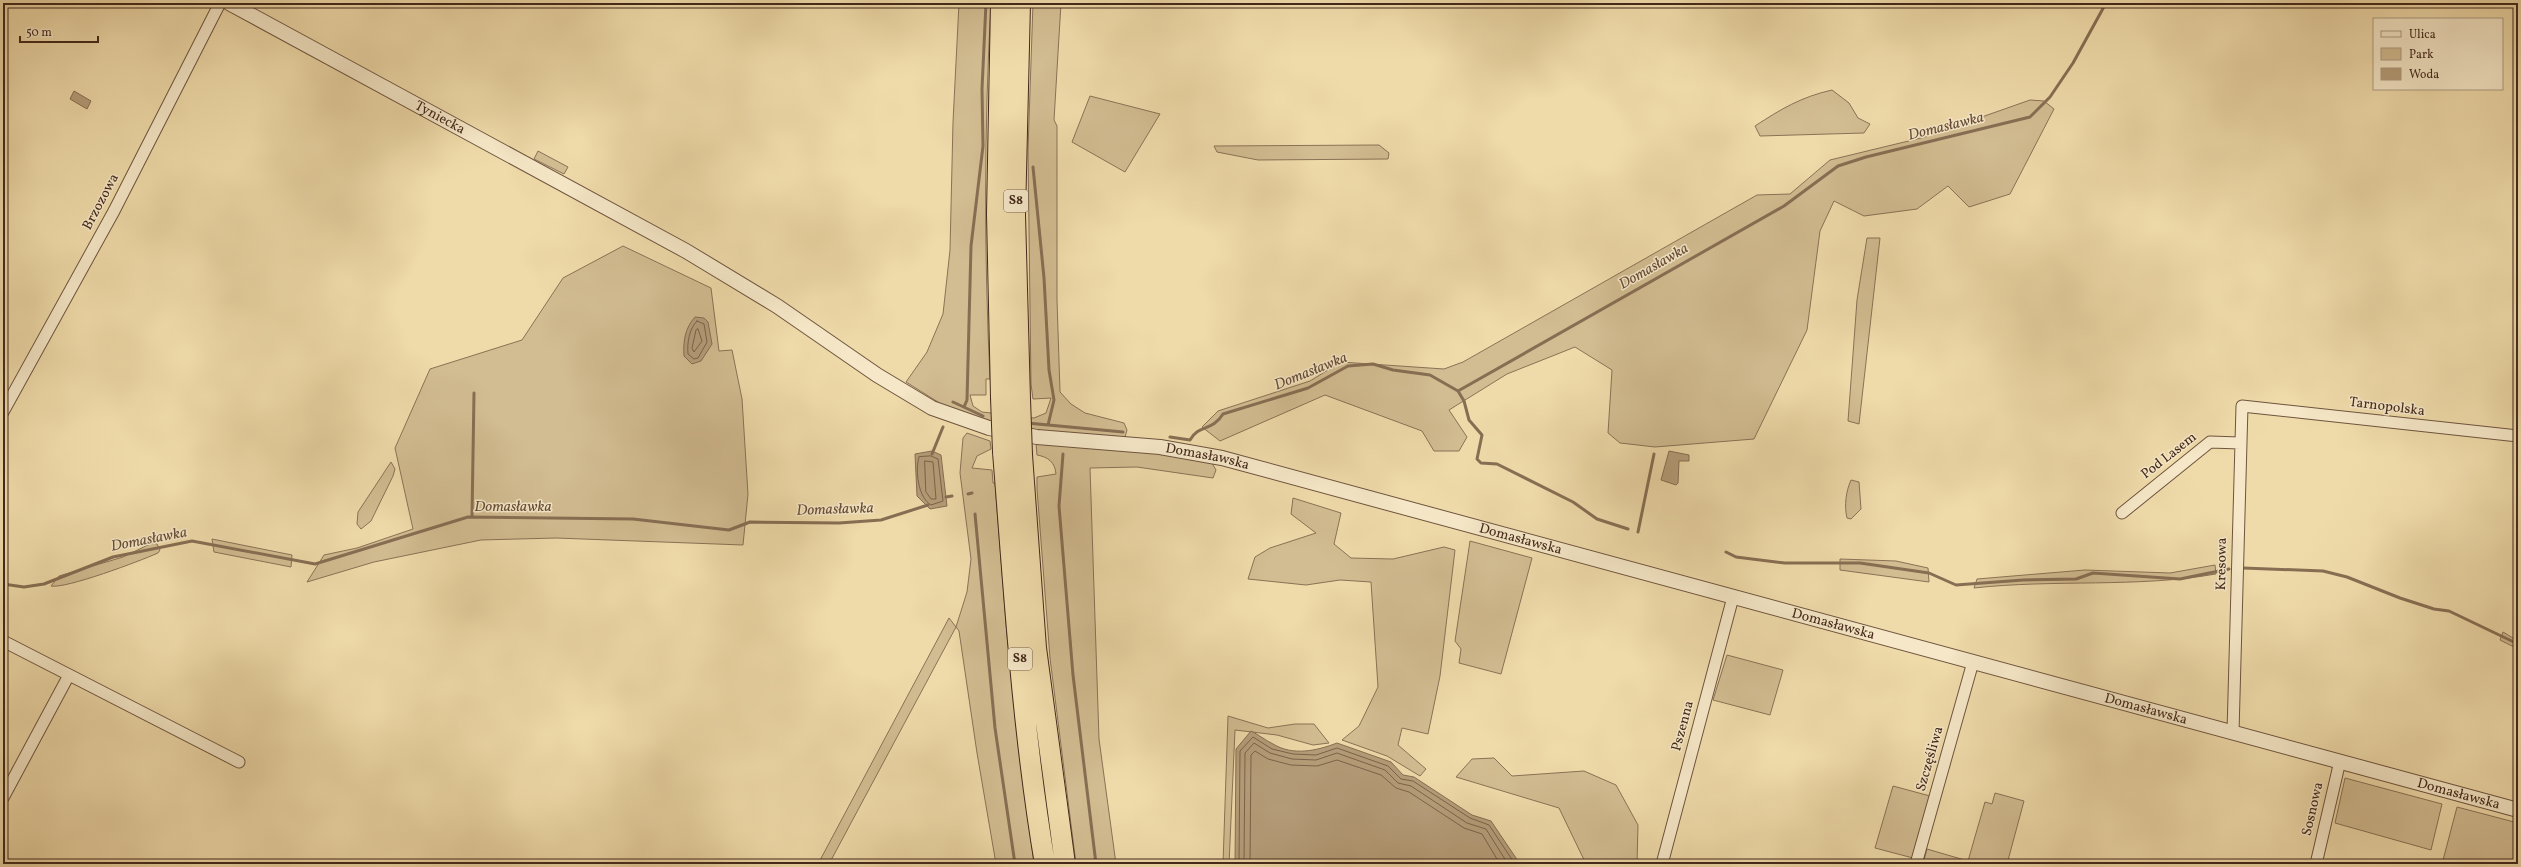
<svg xmlns="http://www.w3.org/2000/svg" width="2521" height="867" viewBox="0 0 2521 867" font-family="Vollkorn,serif">
<style>
.green{fill:#d2bc91;stroke:#8a7256}
.water{fill:#b59d79;stroke:#876e53}
.lines{fill:none;stroke-linecap:round;stroke-linejoin:round}
.shore{stroke:#7c624a;stroke-width:1}
.stream{stroke:#876e53;stroke-width:3}
.minor-casing{stroke:#6e543e;stroke-width:13}
.tertiary-casing{stroke:#6e543e;stroke-width:16}
.motorway-casing{stroke:#43281b;stroke-width:22}
.minor{stroke:#f5e7c7;stroke-width:11}
.tertiary{stroke:#f5e7c7;stroke-width:14}
.motorway{stroke:#efdaa9;stroke-width:20}
.motorway-bridge-casing{stroke:#43281b;stroke-width:22;stroke-linecap:butt}
.motorway-bridge{stroke:#efdaa9;stroke-width:20}
.labels{text-anchor:middle;dominant-baseline:central;stroke-width:3;stroke-linejoin:round;paint-order:stroke}
.shield{fill:#f5e7c7;stroke:#78614f;stroke-width:1}
.shield-label{font-size:13px;font-weight:bold;fill:#43281b}
.street-label{font-size:14px;fill:#43281b;stroke:#f5e7c7}
.water-label{font-size:15px;font-style:italic;fill:#654b37;stroke:#f5e7c7}
</style>
<rect width="100%" height="100%" fill="#efdaa9"/>
<filter id="stains"><feTurbulence type="fractalNoise" baseFrequency=".005" numOctaves="4"/><feColorMatrix values="0 0 0 0 .2 0 0 0 0 .09 0 0 0 0 .02 0 0 0 .5 -.17"/></filter>
<radialGradient id="worn" r=".72"><stop offset=".6" stop-color="#630" stop-opacity="0"/><stop offset="1" stop-color="#630" stop-opacity=".3"/></radialGradient>
<path class="green" d="M959 3H991C984 128 984 254 990 379H986V395H970L973 406 982 412 1034 418 1046 413 1051 398 1033 399 1031 384 1028 150 1033 3H1061L1054 120 1057 126V300L1060 392 1071 404 1085 413 1124 423 1127 430 1125 437 1012 429 946 407 906 382 927 352 943 314 950 250 953 122Z
M1832 90 1849 103 1858 118 1870 124 1864 133 1760 136 1755 126C1781 109 1801 97 1832 90Z
M1090 96 1160 114 1125 172 1072 142Z
M2030 100 2044 101 2054 109 2010 194 1969 207 1948 186 1917 209 1864 216 1834 201 1820 231 1807 330 1754 439 1655 447 1620 443 1608 433 1612 370 1575 347 1507 374 1449 410 1467 437 1459 451H1434L1422 431 1325 395 1220 441 1202 427 1218 411 1310 381 1341 362 1444 369 1463 362 1757 195 1790 194 1830 160 1925 137Z
M1379 145 1389 153 1388 159 1258 160 1217 152 1214 146Z
M538 151 568 167 564 174 534 159Z
M1867 238H1880L1859 424 1848 421 1857 300Z
M623 246 711 288 719 351 732 350 742 399 748 494 743 545 556 538 481 540 374 562 307 582 324 555 357 548 413 529 395 448 430 369 522 340 563 278Z
M967 433 990 441 991 449 977 456 972 468 992 470 993 483H995L1007 636 1034 864H996L977 753 959 631 956 627 829 864H818L949 618 956 627 967 592 971 559 960 473 963 438Z
M1036 443 1172 454 1212 463 1216 470 1213 478 1137 467 1090 468 1099 739 1116 864H1076L1050 658 1037 489V477L1056 474C1055 462 1048 457 1037 455Z
M391 462 395 469 393 476 371 521 361 529 357 524 358 512Z
M1851 480 1859 482 1861 509 1851 519 1847 518C1844 506 1846 491 1851 480Z
M1293 498 1341 513 1334 544 1351 558 1393 559 1444 547 1455 550 1440 676 1428 734 1402 728 1398 745 1426 769 1420 776 1387 756 1342 740 1359 726 1378 687 1371 582 1340 580 1306 585 1248 579 1255 557 1270 548 1316 533 1291 514Z
M212 539 292 555 291 567 214 552Z
M1470 541 1532 558 1501 674 1459 663 1461 649 1455 641Z
M152 543 157 544 160 550 158 553C140 561 66 589 51 586L59 576 123 557Z
M1840 559 1896 561 1928 568 1929 582 1840 570Z
M2215 565 2216 574C2136 588 2055 579 1974 588L1977 579 2085 570 2170 573Z
M2503 632 2518 641V649L2500 640Z
M1727 655 1783 670 1770 715 1713 700Z
M1228 716 1268 728 1295 724H1314L1329 743 1313 745 1277 735 1235 730 1229 864H1223Z
M1494 758 1512 776 1584 771 1616 785 1638 825 1637 864H1586L1559 808 1456 777 1472 759Z
M2345 778 2442 804 2431 850 2335 823Z
M1893 786 1930 796 1913 858 1875 848Z
M1995 793 2024 801 2007 864H1923L1927 849 1968 861 1985 802 1992 804Z
M2457 807 2518 823V864H2442Z"/>
<path class="water" d="M74 91 91 101 87 109 70 99Z
M695 317 704 318 708 322 712 344 701 361 692 364 684 356C683 341 685 328 695 317Z
M932 451 941 455 947 506 930 509 917 496 915 454Z
M1669 451 1689 455V461H1679L1678 483 1676 485 1661 480Z
M1251 731C1259 735 1265 740 1273 744 1293 756 1316 751 1337 743L1391 762 1403 775 1414 777 1472 815 1491 821 1520 864H1235L1236 749Z"/>
<g class="lines">
<path class="shore" d="M697 321 704 324 707 342 698 358 694 359 688 354C687 343 689 329 697 321Z
M698 329 702 341 694 352 692 348 696 330Z
M931 456 938 459 943 501 931 505C918 497 915 471 919 457Z
M925 461 933 462 936 499H931L926 492Z
M1239 864 1240 751 1253 737 1272 749 1293 754 1316 755 1337 748 1388 766 1401 779 1413 781 1470 818 1489 825 1515 864
M1244 864 1245 753 1254 743 1270 753 1292 759 1316 760 1337 753 1385 770 1398 783 1411 786 1467 823 1486 829 1508 864
M1250 864 1251 755 1255 751 1268 759 1291 765 1317 766 1337 760 1381 775 1396 788 1409 792 1464 828 1482 834 1500 864"/>
<path class="stream" d="M1033 167 1044 278 1049 370 1054 400 1048 425
M1458 391 1464 401 1469 420 1482 435 1477 459 1481 463 1497 464 1573 502 1597 519 1628 529
M953 402 983 416
M964 407 967 400 971 246 983 146 982 89 986 3
M1027 423 1123 432
M1170 437 1190 440C1199 424 1212 432 1223 414L1308 388 1348 366 1373 364 1393 370 1430 375 1458 391 1784 206 1838 166 1866 157 2030 117 2050 97 2073 63 2106 3
M932 454 943 427
M1063 454 1059 506 1073 675 1096 864
M968 494 972 493
M946 497 952 496
M975 514 995 728 1015 864
M472 517 474 393
M1638 532 1654 454
M1726 552 1736 557 1785 563H1860L1929 573 1956 585 2023 580 2076 579 2093 573 2180 579 2229 569
M2243 568 2323 571 2347 577 2400 598 2434 609 2449 611 2518 644
M3 584 24 587 44 584 113 557 192 541 315 564 468 517 633 519 729 530 750 522 839 523 881 520 928 505"/>
<g class="minor-casing">
<path id="minor" d="M3 412 114 211 220 3
M2122 513 2210 442 2240 443
M3 641 239 762
M2233 732 2242 406 2518 436
M3 798 69 675
M1662 864 1733 597
M1916 864 1973 662
M2316 864 2340 761"/>
</g>
<g class="tertiary-casing">
<g id="tertiary">
<path id="s1" d="M229 3 686 251 777 306 877 375 932 408 989 428 1037 437 1160 447 1222 458 2518 810"/>
</g>
</g>
<g class="motorway-casing">
<path id="motorway" d="M1001 3 997 214 1001 397
M1020 3 1015 215 1020 399
M1003 452C1014 590 1022 728 1045 864
M1022 455 1036 648 1065 864"/>
</g>
<use href="#minor" class="minor"/>
<use href="#tertiary" class="tertiary"/>
<use href="#motorway" class="motorway"/>
<g class="motorway-bridge-casing">
<path id="motorway-bridge" d="M1001 397 1003 452
M1020 399 1022 455"/>
</g>
<use href="#motorway-bridge" class="motorway-bridge"/>
</g>
<g class="labels">
<g class="shield">
<rect x="1004" y="190" width="24" height="22" rx="3"/>
<rect x="1008" y="648" width="24" height="22" rx="3"/>
</g>
<g class="shield-label">
<text x="1016" y="201">S8</text>
<text x="1020" y="659">S8</text>
</g>
<g class="street-label">
<text stroke="none"><textPath href="#s1" startOffset="240">Tyniecka</textPath></text>
<text transform="translate(101 202) rotate(-62)">Brzozowa</text>
<text transform="translate(2387 407) rotate(7)">Tarnopolska</text>
<text transform="translate(2169 456) rotate(-38)">Pod Lasem</text>
<text stroke="none"><textPath href="#s1" startOffset="1093">Domasławska</textPath></text>
<text stroke="none"><textPath href="#s1" startOffset="1417">Domasławska</textPath></text>
<text transform="translate(2222 564) rotate(-89)">Kresowa</text>
<text stroke="none"><textPath href="#s1" startOffset="1741">Domasławska</textPath></text>
<text stroke="none"><textPath href="#s1" startOffset="2065">Domasławska</textPath></text>
<text transform="translate(1683 726) rotate(-75)">Pszenna</text>
<text transform="translate(1930 759) rotate(-74)">Szczęśliwa</text>
<text stroke="none"><textPath href="#s1" startOffset="2389">Domasławska</textPath></text>
<text transform="translate(2313 809) rotate(-77)">Sosnowa</text>
</g>
<g class="water-label">
<text transform="translate(1946 127) rotate(-14)">Domasławka</text>
<text transform="translate(1654 267) rotate(-30)">Domasławka</text>
<text transform="translate(1311 372) rotate(-22)">Domasławka</text>
<text x="513" y="507">Domasławka</text>
<text transform="translate(835 510) rotate(-2)">Domasławka</text>
<text transform="translate(149 540) rotate(-11)">Domasławka</text>
</g>
</g>
<rect width="2521" height="867" fill="none" stroke="#efdaa9" stroke-width="16"/>
<rect x="4" y="4" width="2513" height="859" fill="none" stroke="#43281b" stroke-width="2"/>
<rect x="8" y="8" width="2505" height="851" fill="none" stroke="#43281b"/>
<rect x="2373" y="18" width="130" height="72" fill="#f5e7c7" stroke="#ae9b82"/>
<rect x="2381" y="31" width="20" height="6" fill="#f5e7c7" stroke="#ae9b82"/>
<text x="2409" y="38" font-size="12" fill="#43281b">Ulica</text>
<rect x="2381" y="48" width="20" height="12" fill="#d2bc91" stroke="#ae9b82"/>
<text x="2409" y="58" font-size="12" fill="#43281b">Park</text>
<rect x="2381" y="68" width="20" height="12" fill="#b59d79" stroke="#ae9b82"/>
<text x="2409" y="78" font-size="12" fill="#43281b">Woda</text>
<path d="M20 36v6h78v-6" fill="none" stroke="#43281b" stroke-width="2"/>
<text x="26" y="36" font-size="12" fill="#43281b" stroke="#f5e7c7" stroke-width="3" paint-order="stroke">50 m</text>
<rect width="100%" height="100%" filter="url(#stains)"/>
<rect width="100%" height="100%" fill="url(#worn)"/>
</svg>
